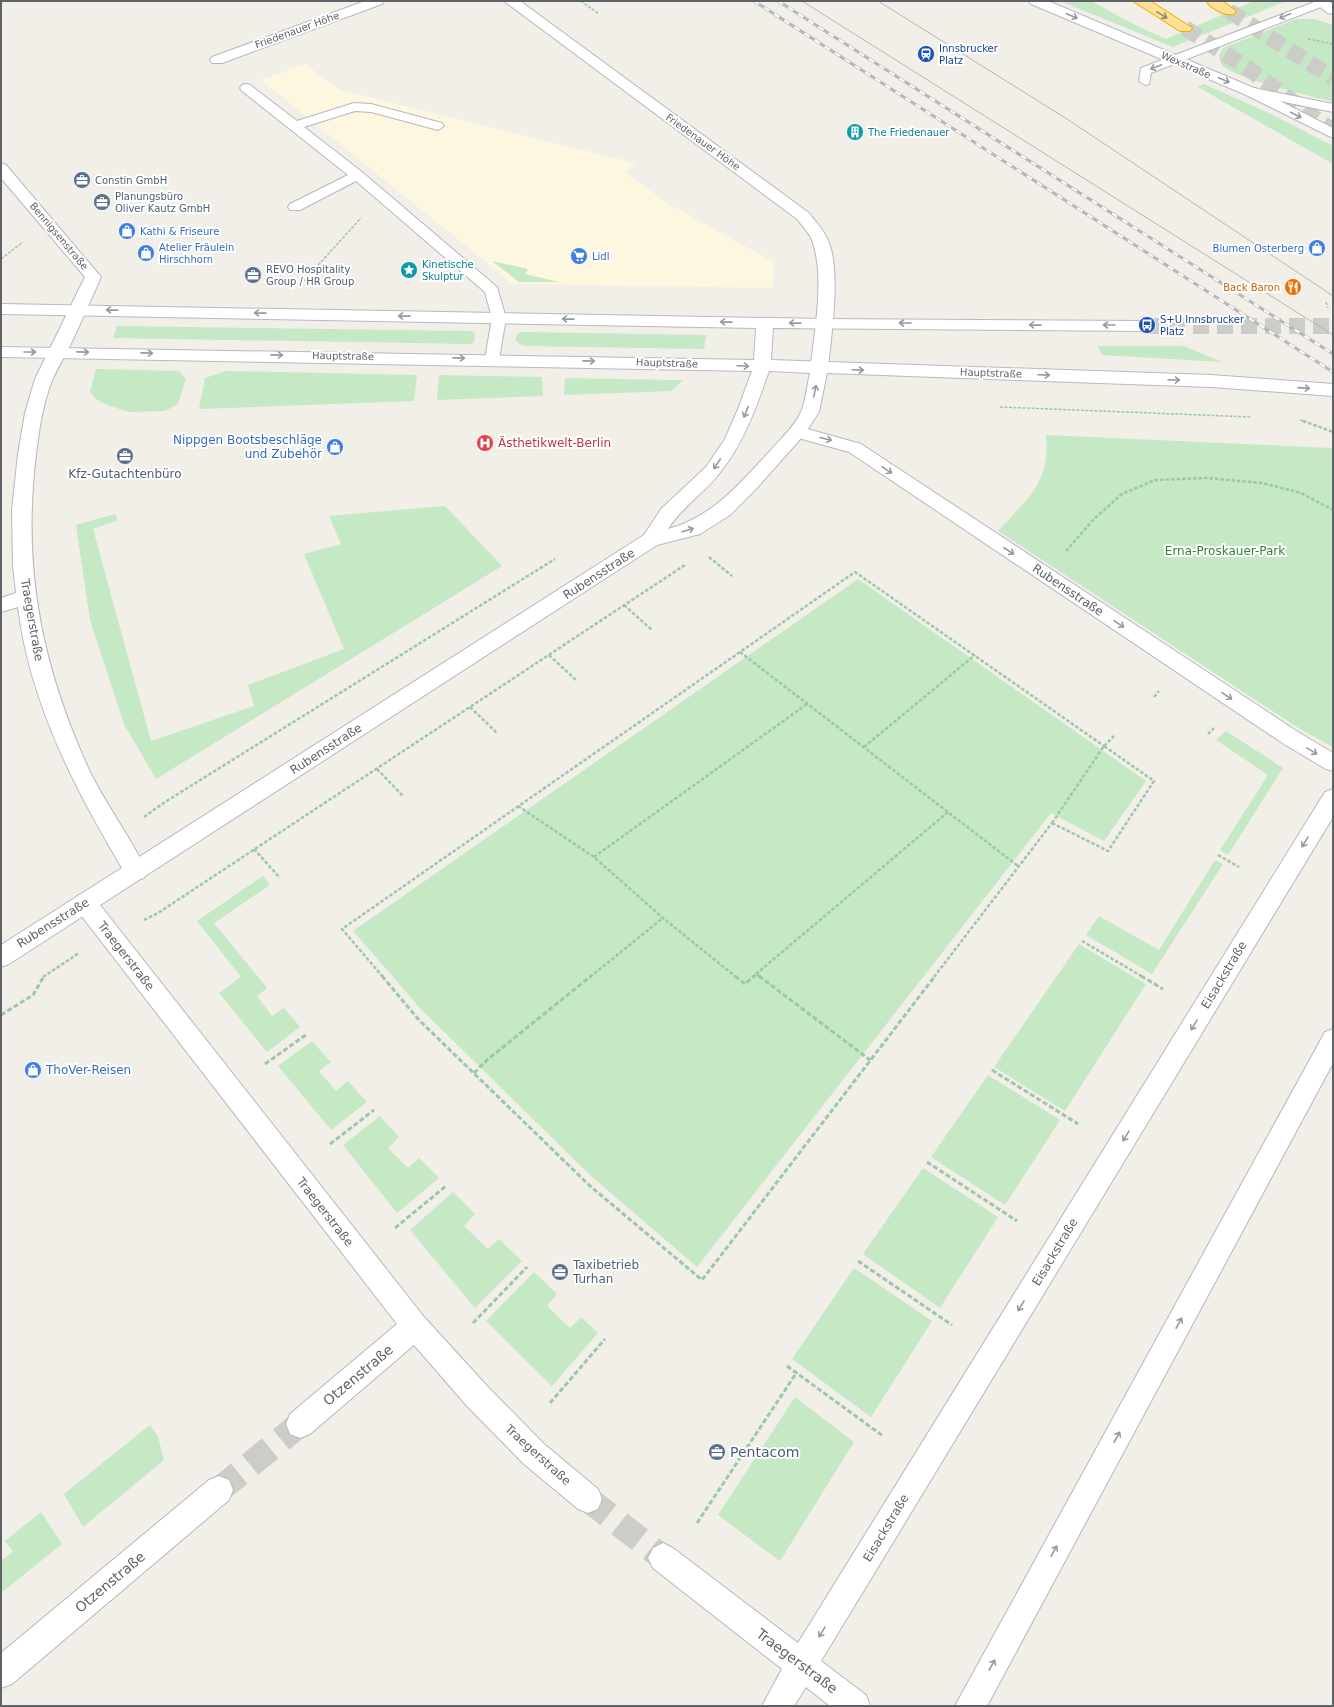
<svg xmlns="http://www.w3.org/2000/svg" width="1334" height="1707" viewBox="0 0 1334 1707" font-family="'DejaVu Sans',sans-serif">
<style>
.commercial{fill:#fef7e0}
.green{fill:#c5e8c5}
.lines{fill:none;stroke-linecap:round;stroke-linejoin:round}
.street-tunnel{stroke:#ccccc8;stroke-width:26;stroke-dasharray:26 14;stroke-linecap:butt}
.secondary-tunnel{stroke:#ccccc8;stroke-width:16;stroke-dasharray:16 8;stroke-linecap:butt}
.highway-tunnel{stroke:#ccccc8;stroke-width:16;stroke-dasharray:16 8;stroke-linecap:butt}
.lane-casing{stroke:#b5b8bc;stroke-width:2}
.street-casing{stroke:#b5b8bc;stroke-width:2}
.secondary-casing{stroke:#b6babf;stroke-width:2}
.highway-casing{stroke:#f9ab00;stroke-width:2}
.path-far2{stroke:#9cc7a9;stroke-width:1.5;stroke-dasharray:3 1.5;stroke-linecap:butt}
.path-far1{stroke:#9cc7a9;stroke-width:2.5;stroke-dasharray:3.5 2;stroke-linecap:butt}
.path{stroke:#9cc7a9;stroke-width:3;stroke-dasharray:5 2.5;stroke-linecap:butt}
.lane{fill:#fff;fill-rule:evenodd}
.street{fill:#fff;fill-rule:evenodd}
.secondary{fill:#fff;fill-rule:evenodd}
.highway{fill:#fde293;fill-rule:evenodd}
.tram{stroke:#b6b7b8;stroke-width:1}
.rail-casing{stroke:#b6b7b8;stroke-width:3}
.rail{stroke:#fff;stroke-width:2;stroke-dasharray:6;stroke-linecap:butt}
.oneway{stroke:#8e8975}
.oneway2{stroke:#979a9d}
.labels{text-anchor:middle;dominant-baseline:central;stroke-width:4;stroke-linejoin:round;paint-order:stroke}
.far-street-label{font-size:10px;fill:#5f6368;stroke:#fff}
.far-transit-label{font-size:10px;fill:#164399;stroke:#fff;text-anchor:start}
.far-culture-label{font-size:10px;fill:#0d838f;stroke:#fff;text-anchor:start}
.far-service-label{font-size:10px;fill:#4e5e75;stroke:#fff;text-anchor:start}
.far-shop-label{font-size:10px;fill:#366cbe;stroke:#fff;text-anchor:start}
.far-food-label{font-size:10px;fill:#c56008;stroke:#fff;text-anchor:end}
.shop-label{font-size:12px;fill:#366cbe;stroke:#fff;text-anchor:end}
.health-label{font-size:12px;fill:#be3a42;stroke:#fff;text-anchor:start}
.service-label{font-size:12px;fill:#4e5e75;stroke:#fff}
.park-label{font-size:12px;fill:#348238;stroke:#fff}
.street-label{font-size:12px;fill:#5f6368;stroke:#fff}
.near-street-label{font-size:14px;fill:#5f6368;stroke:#fff}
.near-service-label{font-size:14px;fill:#4e5e75;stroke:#fff;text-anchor:start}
</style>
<rect width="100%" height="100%" fill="#f1efe8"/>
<path class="commercial" d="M305 64 340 90 635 163 625 173 672 206 774 262 773 288 513 284 261 80Z"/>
<path class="green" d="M1060 1H1091L1135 25 1166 39 1254 1H1286L1173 47Z
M1296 19H1314L1333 25V102C1311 96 1235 79 1222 65 1220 62 1220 59 1219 56L1223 48Z
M1204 84 1273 115 1333 146V164L1198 87Z
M492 261 528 269 525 274 559 282H519Z
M117 326 471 331 475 333 474 342 470 344 113 338Z
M522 332 706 335 704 349 526 346 521 345 515 340 518 333Z
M1098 346H1184L1222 362 1102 355Z
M96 369 179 371 186 379 178 404 165 411 129 412 107 405 96 399 90 392Z
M226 371 417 375 414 401 199 409 205 378Z
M439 375 542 377 543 396 437 400Z
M565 378 670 380H683L671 391 564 395Z
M1046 435 1333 448V747L1300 729 998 531C1027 499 1051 483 1046 435Z
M445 506 502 566 156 779 124 724 90 620 76 525 115 514 118 520 93 529 151 741 254 706 248 685 344 649 304 554 341 544 329 516Z
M858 579 1146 781 1104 841 1051 813 697 1267 591 1176 421 1009 353 931Z
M1226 731 1283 768 1228 855 1220 850 1268 775 1216 740Z
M1215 860 1223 864 1152 974 1086 935 1099 916 1159 950Z
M263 876 270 885 214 923 267 988 257 996 272 1016 284 1008 300 1027 267 1052 219 993 241 977 197 921Z
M1079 944 1146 984 1065 1111 994 1067Z
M312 1041 331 1062 319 1071 336 1091 348 1081 367 1102 331 1130 278 1066Z
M988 1075 1060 1120 1005 1205 931 1157Z
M380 1116 399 1137 388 1148 408 1168 419 1158 439 1178 397 1213 343 1145Z
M923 1168 998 1217 940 1308 863 1254Z
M453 1192 475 1214 464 1226 488 1249 499 1239 522 1261 475 1308 410 1230Z
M854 1268 932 1321 871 1417 792 1359Z
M534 1272 557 1294 547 1306 570 1328 581 1317 598 1333 552 1386 486 1321Z
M795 1397 854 1442 780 1561 718 1515Z
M150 1425 158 1437 164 1460 83 1527 64 1494Z
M41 1512 62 1544 1 1593V1561L13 1552 5 1541Z"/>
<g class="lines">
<path class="street-tunnel" d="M219 1490 300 1424
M588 1499 663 1558"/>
<path class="secondary-tunnel" d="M1145 326H1333"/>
<path class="highway-tunnel" d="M1229 11 1333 78
M1185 28 1246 67 1333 131"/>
<g class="lane-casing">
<path id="lane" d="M1317 1H1326L1328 3 1326 5 1151 73 1149 84 1145 85 1139 81 1141 68Z
M246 84 250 85 297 121 354 103 371 104 442 123 444 126 438 130 371 112 355 111 304 127 362 172 497 287 506 318 499 359 497 362H487L485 359 492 318 485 292 356 181 300 210H290L288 207 290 204 348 175 242 91 240 88 242 85Z
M1249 87 1333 104V112L1245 94 1243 91Z"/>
</g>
<g class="street-casing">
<path id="street" d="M365 1H384L382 4 222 63H212L210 60 212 57Z
M504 1H520L809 213C815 221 822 228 827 238 842 269 831 334 828 369L825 373 819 375 813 373 810 369C815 333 825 274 812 240 809 232 802 226 797 219Z
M1 163 6 165 101 277C90 302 79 327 67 352 60 364 53 376 49 389 40 416 37 445 34 473 24 581 45 674 90 772 107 806 130 837 147 871L144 878 136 880 128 878C78 795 30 705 18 607L1 612V598L16 593 13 565 12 510 18 454 25 413 35 379 85 277 1 178Z
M797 426 861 444 1298 732 1333 753V771L1326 769 1284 744 849 452 791 436 788 432 791 428Z
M1333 789V817L821 1661 866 1695 870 1706H830L806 1687 794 1706H762L782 1669 653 1568 648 1558 653 1548 663 1543 673 1548 798 1643 1325 792Z
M85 893 93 896 424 1317 487 1386 544 1444 598 1489 602 1499 598 1509 588 1513 578 1509 524 1464 467 1406 414 1345 310 1434 300 1438 290 1434 286 1424 290 1414 397 1324 77 910 74 903 77 896Z
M1333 1029V1063L987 1706H955L1325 1032Z
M219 1476 229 1480 233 1490 229 1500 12 1684 1 1688V1653L209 1480Z"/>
</g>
<g class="secondary-casing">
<path id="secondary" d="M1029 1H1048L1254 88 1333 128V138L1244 94 1031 4Z
M1312 1H1328L1333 4V14L1328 13Z
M1 304 824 319 1145 321 1151 322 1153 326 1151 330 1145 331 773 328 771 360 1211 375 1333 384V396L1211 387 827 373 819 412 803 436 756 489 730 515 700 534 657 545 9 964 1 967V945L644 535 661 509 706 467 725 439 738 409 752 371 1 357V347L754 360 756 328 1 314ZM769 371 810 373C807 385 806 400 801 412 795 426 781 438 771 450 740 483 713 517 668 529 681 508 703 494 718 475 743 445 756 408 769 371Z"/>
</g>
<g class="highway-casing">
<path id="highway" d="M1133 1H1150L1192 28 1190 31H1180Z
M1206 1H1222L1236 11 1234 14C1225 16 1212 9 1206 1Z"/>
</g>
<path class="path-far2" d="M581 1 599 14
M1308 39 1333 44
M1 259 23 242
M300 285 361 218
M1326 302 1328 308
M1000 407 1251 417
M1300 420 1306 422"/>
<path class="path-far1" d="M1303 421 1333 432
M1066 551 1094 519 1122 494 1155 480 1207 478 1262 483 1301 493 1333 510
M709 557 732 576
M624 605 652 630
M740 652 1018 866
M549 655 576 680
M1154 697 1159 691
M470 707 497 733
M1208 734 1214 728
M1104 746 1114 736
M864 747 975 655
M377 769 403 796
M518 806 594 857 663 918 736 977
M144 817 165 802 555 559
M1052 823 1108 851 1154 781 1104 746
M1052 823 1104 746
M254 849 280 878
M1218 855 1239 867
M594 857 807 704
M144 920 158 913 685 565
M1082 941 1143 977
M756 974 948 812
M43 977 79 953
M383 977 342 929 855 572 1104 746
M590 977 663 918
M753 977 756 974 760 977
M934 977 1052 823"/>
<path class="path" d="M382 976 419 1020 590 1186 702 1280 935 976
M735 976 745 984 754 976
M759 976 870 1060
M1141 976 1163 989
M1 1015 33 995 44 976
M265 1064 307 1034
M992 1070 1078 1124
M474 1073 487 1060 591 976
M330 1144 374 1110
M927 1162 1017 1221
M395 1228 446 1186
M858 1261 952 1325
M473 1323 527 1267
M787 1366 883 1436
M550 1403 605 1339
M697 1523 797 1372"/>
<use href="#lane" class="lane"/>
<use href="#street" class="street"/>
<use href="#secondary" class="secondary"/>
<use href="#highway" class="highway"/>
<path class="tram" d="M802 1 1333 335
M878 1 1067 119 1333 296"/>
<g class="rail-casing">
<path id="rail" d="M754 1 1333 372
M778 1 1333 354"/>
</g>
<use href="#rail" class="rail"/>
</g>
<defs><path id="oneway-shaft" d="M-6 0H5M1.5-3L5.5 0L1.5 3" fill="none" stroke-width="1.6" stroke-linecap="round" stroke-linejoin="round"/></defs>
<use class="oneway" href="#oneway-shaft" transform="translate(1162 15) rotate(31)"/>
<g class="oneway2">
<use href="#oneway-shaft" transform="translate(1072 16) rotate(23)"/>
<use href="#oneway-shaft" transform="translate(1285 16) rotate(158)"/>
<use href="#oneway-shaft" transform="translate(1156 67) rotate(159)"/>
<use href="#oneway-shaft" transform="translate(1224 80) rotate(23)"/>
<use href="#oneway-shaft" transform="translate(1296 115) rotate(27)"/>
<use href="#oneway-shaft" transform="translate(112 310) rotate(-179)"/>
<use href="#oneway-shaft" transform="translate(260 313) rotate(-179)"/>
<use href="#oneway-shaft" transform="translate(404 316) rotate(-179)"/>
<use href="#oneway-shaft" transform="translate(568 319) rotate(-179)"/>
<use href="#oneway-shaft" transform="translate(726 322) rotate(-179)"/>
<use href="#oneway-shaft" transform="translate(795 323) rotate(-179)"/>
<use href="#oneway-shaft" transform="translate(905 323) rotate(180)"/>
<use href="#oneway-shaft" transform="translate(1035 325) rotate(-179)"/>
<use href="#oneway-shaft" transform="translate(1109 325) rotate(-180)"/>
<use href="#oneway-shaft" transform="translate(30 352)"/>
<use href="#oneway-shaft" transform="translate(83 352) rotate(1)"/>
<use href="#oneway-shaft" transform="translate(147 353) rotate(1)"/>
<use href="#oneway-shaft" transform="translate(277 355) rotate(1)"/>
<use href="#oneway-shaft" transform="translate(459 358) rotate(1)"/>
<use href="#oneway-shaft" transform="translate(589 361) rotate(1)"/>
<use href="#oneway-shaft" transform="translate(743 366) rotate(3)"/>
<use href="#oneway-shaft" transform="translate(858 370) rotate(2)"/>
<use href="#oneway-shaft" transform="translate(1044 375) rotate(2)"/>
<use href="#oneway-shaft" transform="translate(1174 380) rotate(2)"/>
<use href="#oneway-shaft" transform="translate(1304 388) rotate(4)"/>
<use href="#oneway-shaft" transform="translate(815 391) rotate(-78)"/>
<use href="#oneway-shaft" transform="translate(746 412) rotate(112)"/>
<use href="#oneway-shaft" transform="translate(826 439) rotate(14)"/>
<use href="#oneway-shaft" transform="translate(717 464) rotate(124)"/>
<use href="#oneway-shaft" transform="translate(887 470) rotate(34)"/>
<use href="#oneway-shaft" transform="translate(688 530) rotate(-17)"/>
<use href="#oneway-shaft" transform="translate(1009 551) rotate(33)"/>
<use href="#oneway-shaft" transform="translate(1119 624) rotate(34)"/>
<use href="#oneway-shaft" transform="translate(1227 696) rotate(34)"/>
<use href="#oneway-shaft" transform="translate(1312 751) rotate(31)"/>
<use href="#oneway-shaft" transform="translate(1305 842) rotate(121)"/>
<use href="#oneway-shaft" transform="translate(1194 1025) rotate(121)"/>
<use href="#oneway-shaft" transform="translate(1126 1136) rotate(121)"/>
<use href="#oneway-shaft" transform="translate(1021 1306) rotate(121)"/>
<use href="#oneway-shaft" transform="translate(1179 1323) rotate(-61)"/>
<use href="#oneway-shaft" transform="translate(1117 1437) rotate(-61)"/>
<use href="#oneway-shaft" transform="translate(1054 1551) rotate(-61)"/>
<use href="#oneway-shaft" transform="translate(822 1632) rotate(121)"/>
<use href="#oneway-shaft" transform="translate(992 1665) rotate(-61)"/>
</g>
<defs>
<g id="station-disc" transform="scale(0.9)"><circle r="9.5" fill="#1a4fb4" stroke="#fff"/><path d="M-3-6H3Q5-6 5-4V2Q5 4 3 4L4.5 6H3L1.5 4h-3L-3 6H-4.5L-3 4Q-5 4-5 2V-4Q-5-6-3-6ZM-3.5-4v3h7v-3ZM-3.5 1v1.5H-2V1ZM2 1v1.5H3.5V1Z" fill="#fff"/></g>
<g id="building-disc" transform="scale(0.9)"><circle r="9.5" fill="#0f9aa8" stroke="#fff"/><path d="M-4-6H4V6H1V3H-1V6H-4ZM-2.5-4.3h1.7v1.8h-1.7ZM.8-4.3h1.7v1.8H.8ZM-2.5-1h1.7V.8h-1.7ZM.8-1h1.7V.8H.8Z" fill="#fff"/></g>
<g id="office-disc" transform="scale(0.9)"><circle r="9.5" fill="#5c6f8a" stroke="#fff"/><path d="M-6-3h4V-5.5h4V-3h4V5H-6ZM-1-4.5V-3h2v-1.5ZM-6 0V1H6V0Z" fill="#fff"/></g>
<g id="shop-disc" transform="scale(0.9)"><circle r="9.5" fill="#3f7fe0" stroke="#fff"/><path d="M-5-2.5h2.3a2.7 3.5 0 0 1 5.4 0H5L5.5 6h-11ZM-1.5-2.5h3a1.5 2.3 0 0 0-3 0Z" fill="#fff"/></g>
<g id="supermarket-disc" transform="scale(0.9)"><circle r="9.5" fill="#3f7fe0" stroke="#fff"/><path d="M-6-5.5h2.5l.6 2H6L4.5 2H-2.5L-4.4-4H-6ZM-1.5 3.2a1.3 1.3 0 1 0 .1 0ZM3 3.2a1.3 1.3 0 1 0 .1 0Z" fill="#fff"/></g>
<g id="sight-disc" transform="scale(0.9)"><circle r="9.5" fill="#0f9aa8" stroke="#fff"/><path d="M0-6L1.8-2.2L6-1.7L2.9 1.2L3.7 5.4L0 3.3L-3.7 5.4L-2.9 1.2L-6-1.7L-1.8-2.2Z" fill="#fff"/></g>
<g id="restaurant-disc" transform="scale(0.9)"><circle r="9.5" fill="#e8710a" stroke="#fff"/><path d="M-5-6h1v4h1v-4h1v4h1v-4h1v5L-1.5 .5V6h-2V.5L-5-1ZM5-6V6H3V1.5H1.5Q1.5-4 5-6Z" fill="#fff"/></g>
<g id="bus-disc" transform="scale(0.9)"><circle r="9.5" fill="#1a4fb4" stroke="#fff"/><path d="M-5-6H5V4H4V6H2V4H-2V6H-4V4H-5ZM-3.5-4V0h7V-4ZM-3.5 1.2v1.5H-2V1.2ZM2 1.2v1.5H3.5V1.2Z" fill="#fff"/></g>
<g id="hospital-disc" transform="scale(0.9)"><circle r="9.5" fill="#e0444e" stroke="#fff"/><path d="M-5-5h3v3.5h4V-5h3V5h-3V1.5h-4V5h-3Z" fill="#fff"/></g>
</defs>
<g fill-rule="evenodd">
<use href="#station-disc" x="926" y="54"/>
<use href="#building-disc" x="855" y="132"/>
<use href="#office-disc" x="82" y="180"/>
<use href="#office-disc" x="102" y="202"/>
<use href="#shop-disc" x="127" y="231"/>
<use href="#shop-disc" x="1317" y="248"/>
<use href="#shop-disc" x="146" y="253"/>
<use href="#supermarket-disc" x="579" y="256"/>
<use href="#sight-disc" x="409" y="270"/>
<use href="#office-disc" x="253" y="275"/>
<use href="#restaurant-disc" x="1293" y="287"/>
<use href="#bus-disc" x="1147" y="325"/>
<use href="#hospital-disc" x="485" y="443"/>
<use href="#shop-disc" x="335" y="447"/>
<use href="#office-disc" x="125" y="456"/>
<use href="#shop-disc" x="33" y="1070"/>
<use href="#office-disc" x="560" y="1272"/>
<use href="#office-disc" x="717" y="1452"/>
</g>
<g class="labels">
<g class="far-street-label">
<text transform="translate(297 30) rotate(-20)">Friedenauer Höhe</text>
<text transform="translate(1186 65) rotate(23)">Wexstraße</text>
<text transform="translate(703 142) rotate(36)">Friedenauer Höhe</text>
<text transform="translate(59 236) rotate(50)">Bennigsenstraße</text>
<text transform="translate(343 356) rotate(1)">Hauptstraße</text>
<text transform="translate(667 363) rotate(2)">Hauptstraße</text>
<text transform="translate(991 373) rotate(2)">Hauptstraße</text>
</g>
<g class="far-transit-label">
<text x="939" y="48">Innsbrucker<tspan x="939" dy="12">Platz</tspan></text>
<text x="1160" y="319">S+U Innsbrucker<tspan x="1160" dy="12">Platz</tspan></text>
</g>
<g class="far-culture-label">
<text x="868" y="132">The Friedenauer</text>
<text x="422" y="264">Kinetische<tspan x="422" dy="12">Skulptur</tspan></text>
</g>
<g class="far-service-label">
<text x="95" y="180">Constin GmbH</text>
<text x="115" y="196">Planungsbüro<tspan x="115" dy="12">Oliver Kautz GmbH</tspan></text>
<text x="266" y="269">REVO Hospitality<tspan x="266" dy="12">Group / HR Group</tspan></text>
</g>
<g class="far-shop-label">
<text x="140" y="231">Kathi &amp; Friseure</text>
<text x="159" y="247">Atelier Fräulein<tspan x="159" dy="12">Hirschhorn</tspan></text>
<text x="1304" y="248" text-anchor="end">Blumen Osterberg</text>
<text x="592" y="256">Lidl</text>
</g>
<g class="far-food-label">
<text x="1280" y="287">Back Baron</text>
</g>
<g class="shop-label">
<text x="322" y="440">Nippgen Bootsbeschläge<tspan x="322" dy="14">und Zubehör</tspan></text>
<text x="46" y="1070" text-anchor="start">ThoVer-Reisen</text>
</g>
<g class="health-label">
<text x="498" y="443">Ästhetikwelt-Berlin</text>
</g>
<g class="service-label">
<text x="125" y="474">Kfz-Gutachtenbüro</text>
<text x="573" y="1265" text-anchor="start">Taxibetrieb<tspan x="573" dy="14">Turhan</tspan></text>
</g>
<g class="park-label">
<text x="1225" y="551">Erna-Proskauer-Park</text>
</g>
<g class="street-label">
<text transform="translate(599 574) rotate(-33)">Rubensstraße</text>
<text transform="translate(1068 590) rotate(34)">Rubensstraße</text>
<text transform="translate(32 620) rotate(80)">Traegerstraße</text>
<text transform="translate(326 749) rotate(-33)">Rubensstraße</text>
<text transform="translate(53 923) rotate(-32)">Rubensstraße</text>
<text transform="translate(126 956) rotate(52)">Traegerstraße</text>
<text transform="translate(1224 975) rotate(-59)">Eisackstraße</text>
<text transform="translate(325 1212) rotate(52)">Traegerstraße</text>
<text transform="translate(1055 1252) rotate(-59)">Eisackstraße</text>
<text transform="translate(538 1455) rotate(42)">Traegerstraße</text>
<text transform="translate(886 1528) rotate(-59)">Eisackstraße</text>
</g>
<g class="near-street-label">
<text transform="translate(358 1375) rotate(-40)">Otzenstraße</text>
<text transform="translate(110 1582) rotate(-40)">Otzenstraße</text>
<text transform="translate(797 1661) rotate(37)">Traegerstraße</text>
</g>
<g class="near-service-label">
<text x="730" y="1452">Pentacom</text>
</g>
</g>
<rect width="1334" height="1707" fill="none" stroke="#5f6368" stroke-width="4"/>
</svg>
